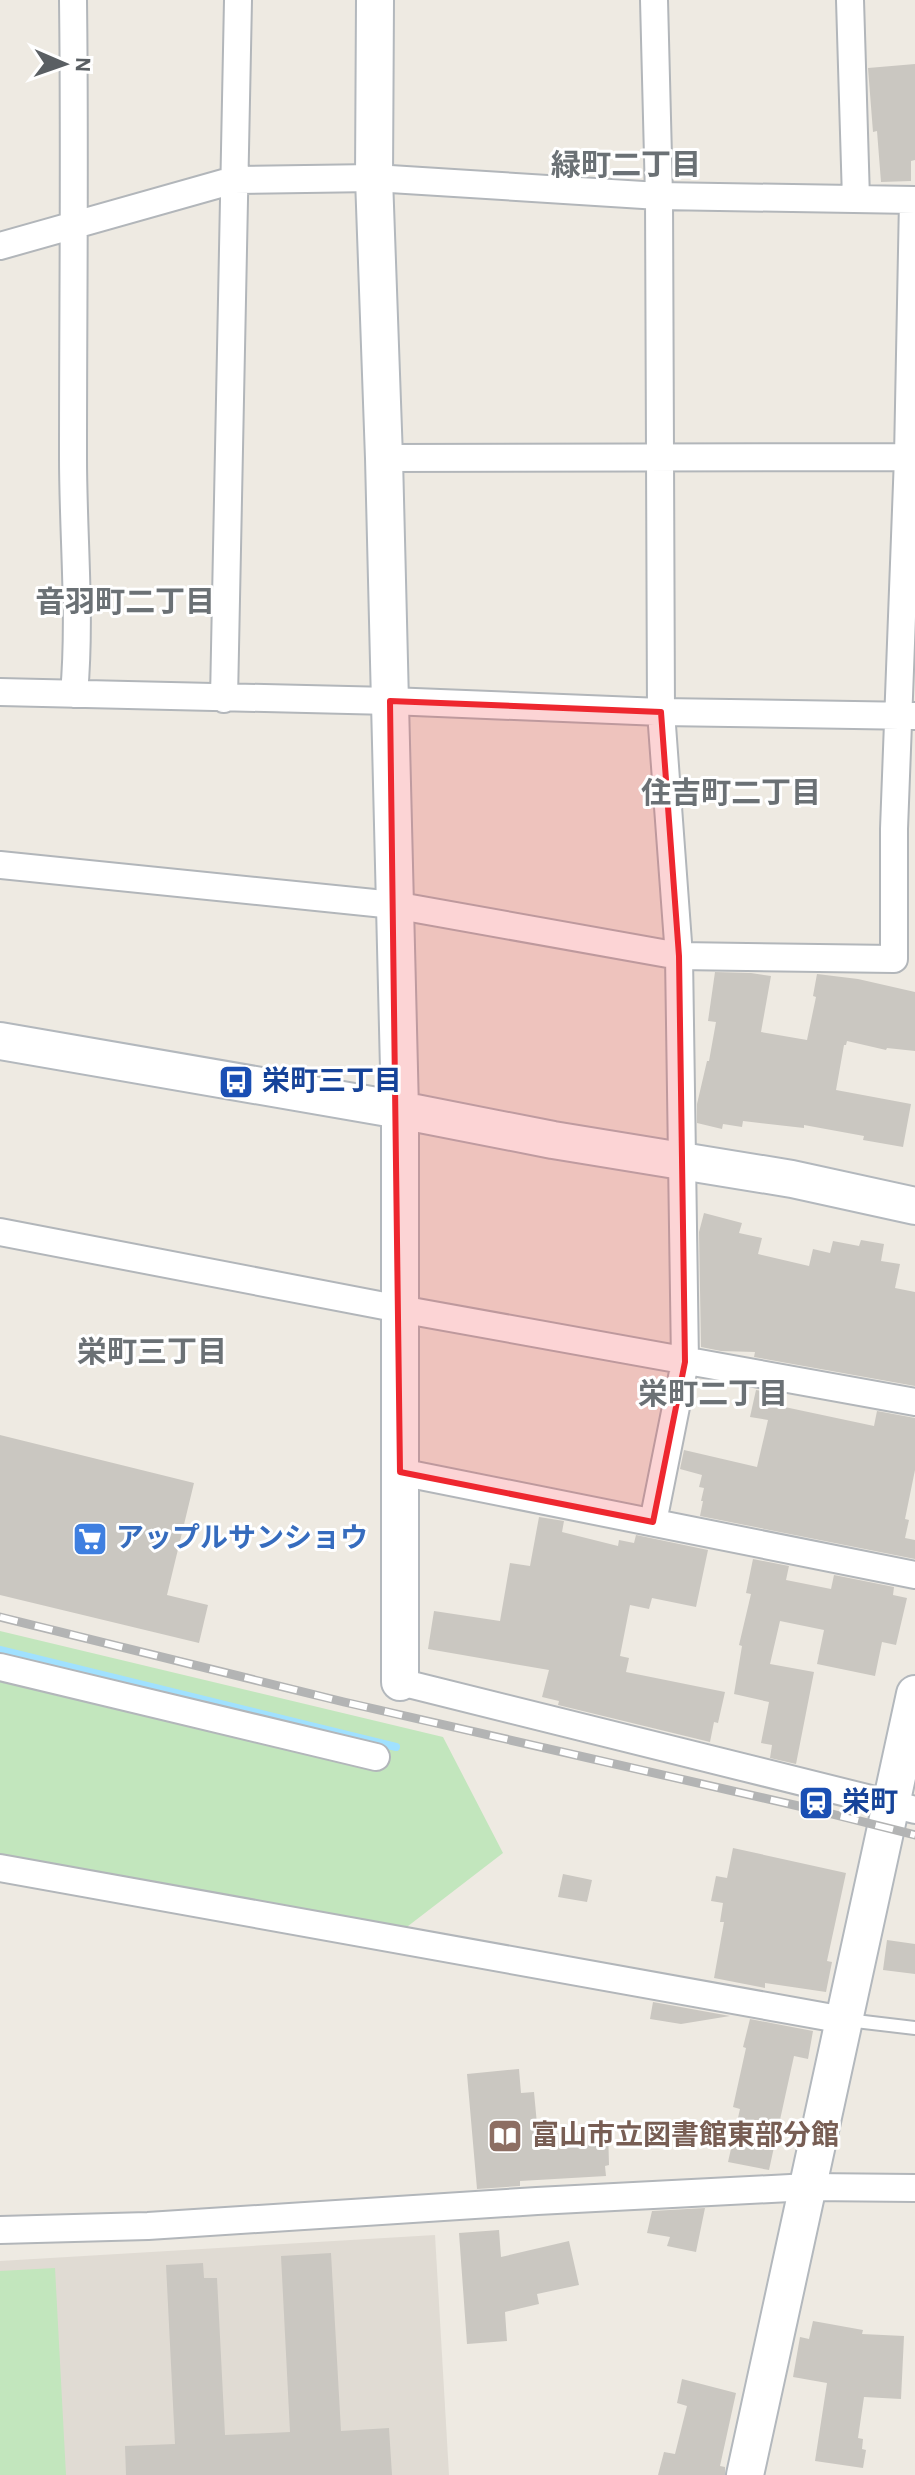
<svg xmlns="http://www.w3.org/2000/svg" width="915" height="2475" viewBox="0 0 915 2475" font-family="'Alegreya Sans','Noto Sans JP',sans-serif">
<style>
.education{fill:#e0dbd3}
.garden{fill:#c2e6bd}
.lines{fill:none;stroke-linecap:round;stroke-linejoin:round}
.stream{stroke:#a0e1ff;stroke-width:8}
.building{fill:#cac7c1}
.lane-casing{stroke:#b2b6ba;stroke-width:16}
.street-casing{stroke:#b2b6ba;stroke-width:30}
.secondary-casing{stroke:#b3b8bd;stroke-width:40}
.lane{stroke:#fff;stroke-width:12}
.street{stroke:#fff;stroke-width:26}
.secondary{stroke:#fff;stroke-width:36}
.rail-casing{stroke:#b3b4b4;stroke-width:9}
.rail{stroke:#fff;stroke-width:6;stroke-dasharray:18;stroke-linecap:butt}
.marked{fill:#ee272f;fill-opacity:0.2;stroke:#ee272f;stroke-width:6;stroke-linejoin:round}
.labels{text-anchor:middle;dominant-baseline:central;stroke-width:6;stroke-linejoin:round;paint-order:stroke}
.transit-label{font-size:28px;font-weight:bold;fill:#164399;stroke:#fff;text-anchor:start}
.shop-label{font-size:28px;font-weight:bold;fill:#366cbe;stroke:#fff;text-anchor:start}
.education-label{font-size:28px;font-weight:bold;fill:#785e54;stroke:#fff;text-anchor:start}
.neighbourhood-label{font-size:30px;font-weight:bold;fill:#6b7175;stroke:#fff}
</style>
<rect width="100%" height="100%" fill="#eeeae2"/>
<path class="education" d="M435 2235 449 2475H0V2261Z"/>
<path class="garden" d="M0 1631 443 1737 503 1853 399 1933 0 1857Z
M55 2268 66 2475H0V2271Z"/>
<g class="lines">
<path class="stream" d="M0 1650 396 1747"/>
</g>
<path class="building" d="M915 64V160L911 161V181L881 182 877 131 873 132 868 68Z
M715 972 751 973 771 976 761 1032 807 1040 816 997 813 996 817 974 858 979 915 992V1051L887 1048 886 1050 847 1041 846 1045H844L836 1090 911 1104 903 1147 863 1140 864 1136 804 1125V1128L743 1121 742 1127 723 1124 722 1129 697 1123V1104L707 1061H709L716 1022 708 1021Z
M704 1213 742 1223 739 1233 762 1238 758 1254 809 1266 813 1249 830 1253 833 1241 859 1246 861 1240 884 1244 881 1261 900 1264 895 1288 915 1292V1386L754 1357 755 1352 721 1351 701 1347 699 1232Z
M756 1390 782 1394 780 1406 874 1426 877 1411 915 1418V1470L905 1519 909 1520 905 1538 915 1540V1559L700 1516 703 1501H701L704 1488 699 1487 702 1475 680 1469 684 1450 757 1467 768 1420 750 1417Z
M0 1435 194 1483 167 1595 208 1605 199 1643 0 1595Z
M539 1517 564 1521 562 1532 618 1546 619 1540 634 1543 636 1535 708 1550 696 1607 652 1598 649 1609 630 1605 620 1656 629 1658 626 1672 725 1692 718 1723 714 1722 710 1742 558 1705 559 1701 542 1697 549 1670 428 1649 434 1611 500 1621 510 1563 530 1566Z
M753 1559 789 1566 786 1580 831 1589 834 1575 894 1587 893 1595 907 1598 896 1645 882 1642 875 1676 817 1664 824 1630 780 1621 770 1664 814 1672 796 1764 770 1758 772 1745 761 1743 769 1702 734 1694 742 1646 739 1645 751 1594 746 1593Z
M733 1848 846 1873 827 1961 832 1962 826 1992 765 1983V1988L714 1978 724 1922H720L723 1903 711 1901 716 1876 727 1878Z
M563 1874 592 1880 587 1902 558 1897Z
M887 1940 915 1944V1974L883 1970Z
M653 2002 730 2016 681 2024 650 2019Z
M750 2019 813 2031 808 2059 794 2056 769 2170 728 2162 740 2109 733 2107 746 2048 743 2047Z
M519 2069 521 2093 534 2092 538 2135 608 2129 609 2165 605 2166 606 2176 520 2181V2186L477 2189 467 2074Z
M705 2208 696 2252 667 2246 670 2237 647 2233 652 2211Z
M499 2230 501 2257 569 2241 579 2285 537 2294 539 2304 505 2312 507 2341 467 2344 459 2233Z
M331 2253 341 2431 389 2428 392 2475H126L125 2446 175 2444 166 2265 203 2263 204 2278H217L225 2435 290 2432 281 2256Z
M813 2321 863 2330 862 2334 904 2336 901 2399 864 2397 858 2438 863 2439 862 2449 866 2450 863 2468 815 2461 827 2383 793 2377 800 2337 809 2339Z
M682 2379 736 2393 720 2466 725 2467V2475H658L664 2452 675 2454 687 2406 677 2403Z"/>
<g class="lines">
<g class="lane-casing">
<path id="lane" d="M847 2020 915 2028"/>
</g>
<g class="street-casing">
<path id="street" d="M73 0C75 152 73 305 73 457 73 537 81 615 74 694
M850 0 856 199
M0 246 234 180 374 178 659 196 915 200
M384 458 915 457
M0 692 390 701 661 712 915 716
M224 699 238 0
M0 865 394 905 679 956 894 959V829L908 457 913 200
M0 1232 400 1309 915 1402
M400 1472 915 1575
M653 1522 685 1362 679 956 661 712 659 196 654 0
M0 1667 376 1757
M400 1682 915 1810
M0 1868 844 2020
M0 2230 148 2226 537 2201 809 2187 915 2188"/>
</g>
<g class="secondary-casing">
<path id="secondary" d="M375 0 374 178 384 458 400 1110V1682
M0 1041 400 1110 553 1140 792 1179 915 1206
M745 2475 915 1694"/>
</g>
<use href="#lane" class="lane"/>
<use href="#street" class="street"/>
<use href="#secondary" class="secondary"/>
<g class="rail-casing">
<path id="rail" d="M0 1617 344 1702 816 1810 915 1835"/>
</g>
<use href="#rail" class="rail"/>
</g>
<path class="marked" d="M390 701 661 712 679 956 685 1362 653 1522 400 1472Z"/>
<defs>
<g id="bus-square" transform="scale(1.8)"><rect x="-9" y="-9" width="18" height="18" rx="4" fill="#1a4fb4" stroke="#fff"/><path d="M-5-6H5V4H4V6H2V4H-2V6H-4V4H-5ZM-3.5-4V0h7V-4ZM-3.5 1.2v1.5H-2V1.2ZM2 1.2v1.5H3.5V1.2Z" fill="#fff"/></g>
<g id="supermarket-square" transform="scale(1.8)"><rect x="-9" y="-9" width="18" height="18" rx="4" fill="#3f7fe0" stroke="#fff"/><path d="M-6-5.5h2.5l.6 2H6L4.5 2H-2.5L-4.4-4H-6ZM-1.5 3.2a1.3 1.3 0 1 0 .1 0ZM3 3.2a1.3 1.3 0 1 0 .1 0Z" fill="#fff"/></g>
<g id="station-square" transform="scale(1.8)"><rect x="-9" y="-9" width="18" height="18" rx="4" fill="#1a4fb4" stroke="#fff"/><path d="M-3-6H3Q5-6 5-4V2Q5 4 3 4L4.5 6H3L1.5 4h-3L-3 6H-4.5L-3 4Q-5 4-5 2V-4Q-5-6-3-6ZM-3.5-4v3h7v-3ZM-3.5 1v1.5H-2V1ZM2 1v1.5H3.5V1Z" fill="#fff"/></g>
<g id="library-square" transform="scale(1.8)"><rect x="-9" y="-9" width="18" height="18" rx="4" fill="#8d6e63" stroke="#fff"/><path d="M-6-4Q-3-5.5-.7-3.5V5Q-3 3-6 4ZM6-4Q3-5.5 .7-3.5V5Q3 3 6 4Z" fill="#fff"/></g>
</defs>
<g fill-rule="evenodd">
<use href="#bus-square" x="236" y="1082"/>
<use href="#supermarket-square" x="90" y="1539"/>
<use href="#station-square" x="816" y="1803"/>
<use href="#library-square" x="505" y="2136"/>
</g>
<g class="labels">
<g class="transit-label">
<text x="262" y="1082">栄町三丁目</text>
<text x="842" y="1803">栄町</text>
</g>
<g class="shop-label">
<text x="116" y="1539">アップルサンショウ</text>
</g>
<g class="education-label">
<text x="531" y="2136">富山市立図書館東部分館</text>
</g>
<g class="neighbourhood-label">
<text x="626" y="166">緑町二丁目</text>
<text x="125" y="603">音羽町二丁目</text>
<text x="731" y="794">住吉町二丁目</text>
<text x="152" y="1353">栄町三丁目</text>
<text x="713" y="1395">栄町二丁目</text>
</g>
</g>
<g transform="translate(64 64) rotate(92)" stroke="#ffffff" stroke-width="6" paint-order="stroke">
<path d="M0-6L14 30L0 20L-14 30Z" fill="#5a5f63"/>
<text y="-12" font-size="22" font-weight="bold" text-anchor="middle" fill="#5a5f63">N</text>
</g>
</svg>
